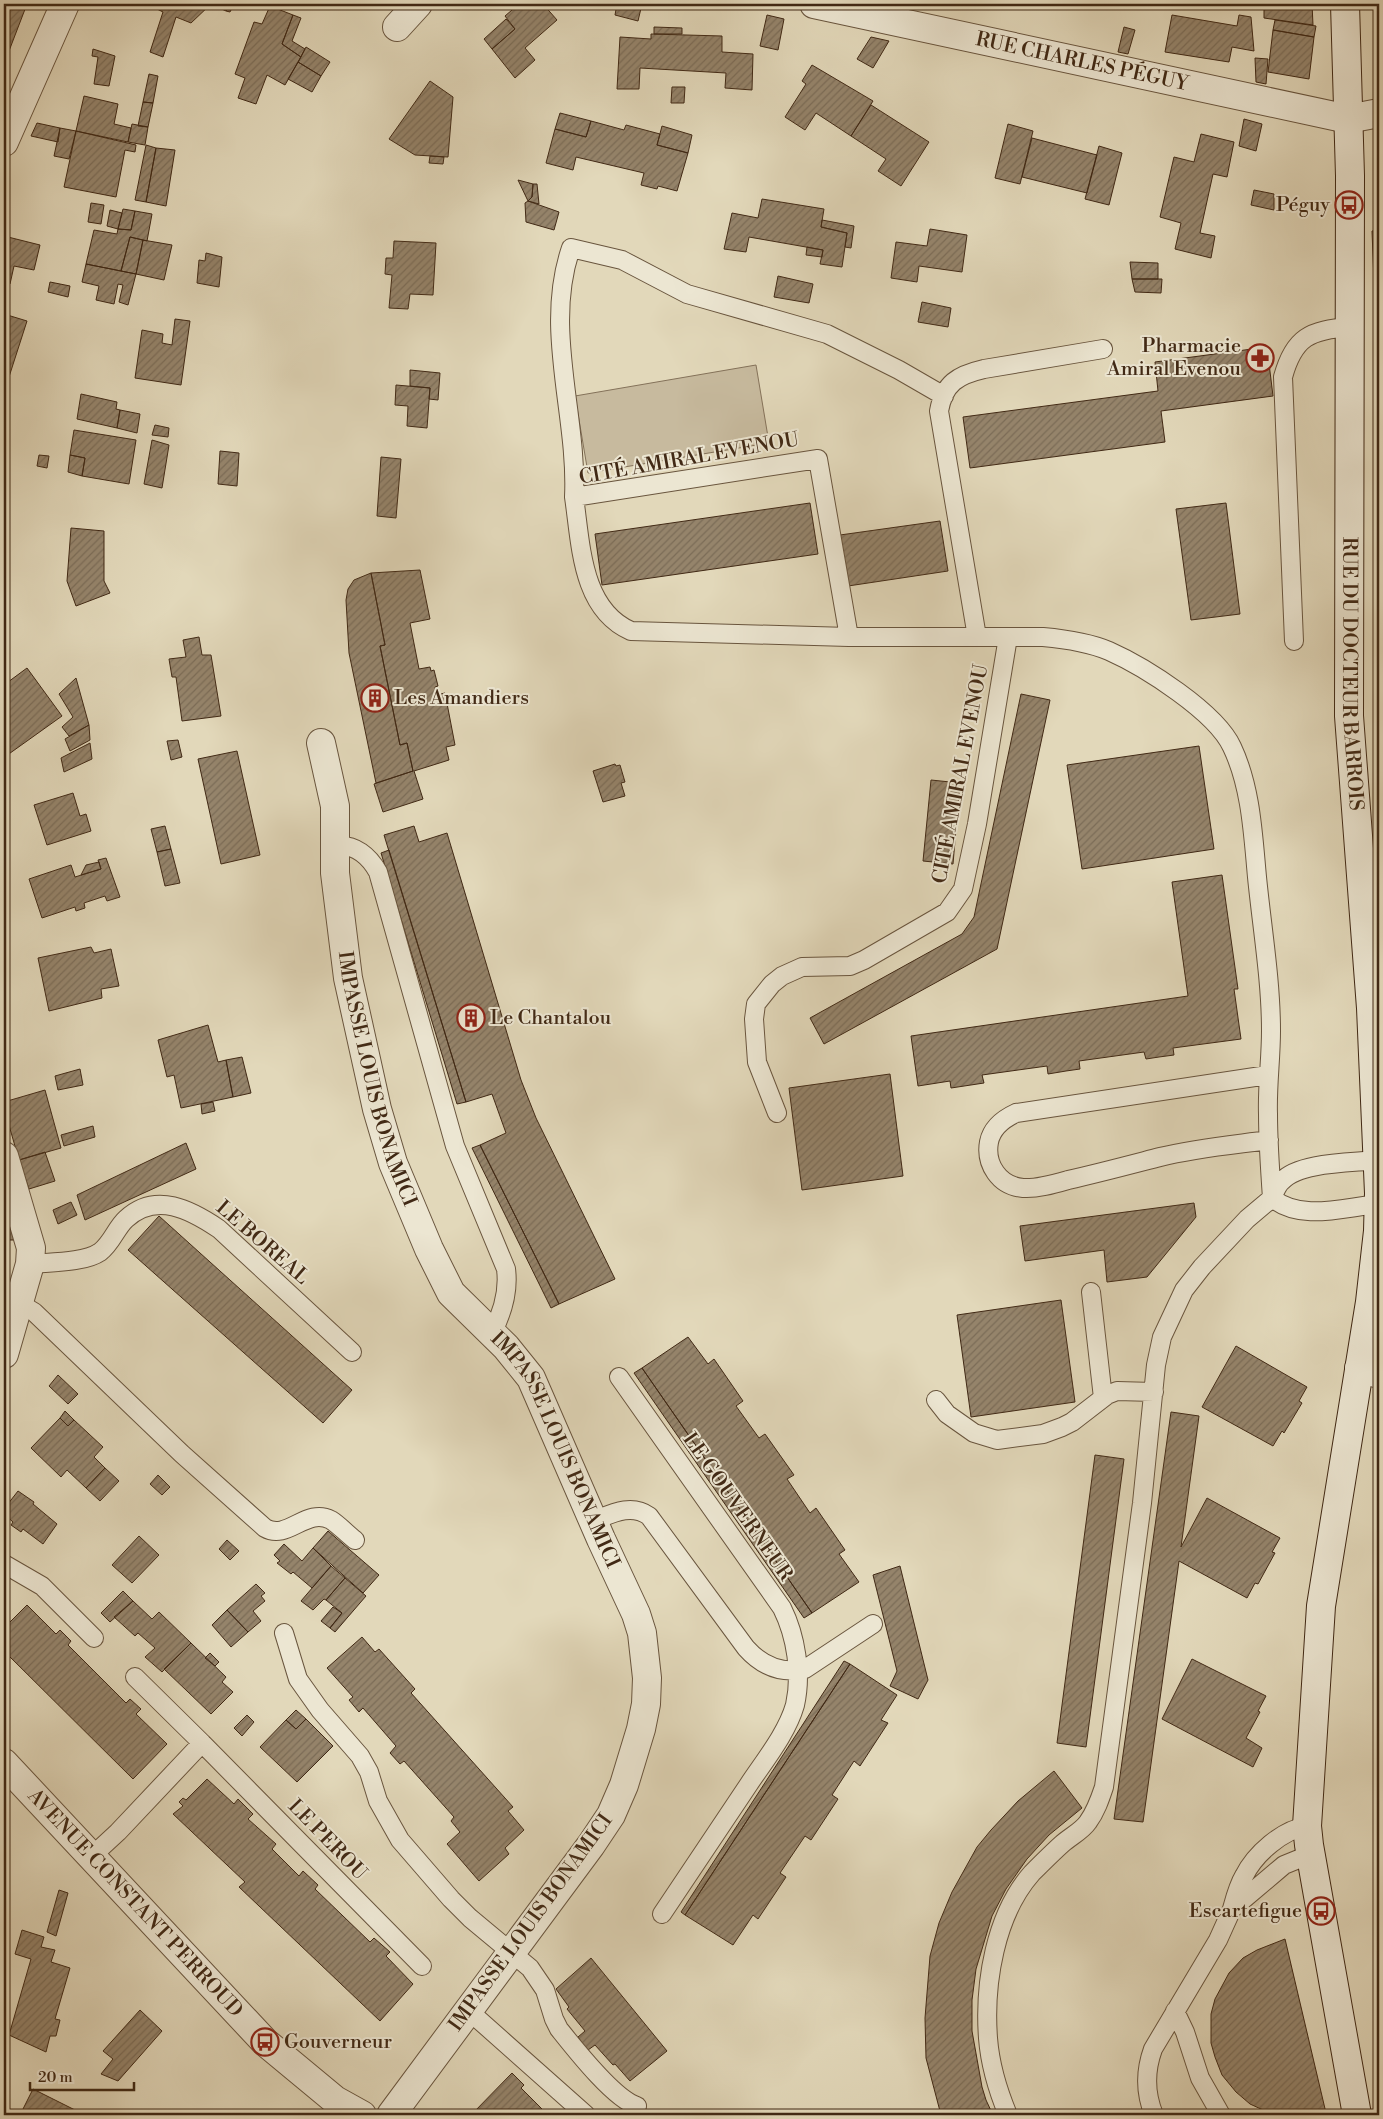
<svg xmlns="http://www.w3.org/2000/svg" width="1383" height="2119" viewBox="0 0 1383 2119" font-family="'Libre Bodoni',serif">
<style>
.garden{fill:#c7ba9e;stroke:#84725a}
.building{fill:url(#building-hatch);stroke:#412915}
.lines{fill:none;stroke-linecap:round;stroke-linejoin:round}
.lane-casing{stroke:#69553e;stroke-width:20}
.street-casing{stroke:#69553e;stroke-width:30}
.secondary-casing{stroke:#412915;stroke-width:30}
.lane{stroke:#ece6d2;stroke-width:18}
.street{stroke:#ece6d2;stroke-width:28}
.secondary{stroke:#ece6d2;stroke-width:28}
.labels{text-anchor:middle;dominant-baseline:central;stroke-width:4;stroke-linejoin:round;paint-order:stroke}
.street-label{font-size:20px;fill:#412915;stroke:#ece6d2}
.poi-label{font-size:20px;fill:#412915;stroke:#ece6d2;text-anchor:end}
</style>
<defs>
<pattern id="building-hatch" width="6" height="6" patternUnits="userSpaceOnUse" patternTransform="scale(1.25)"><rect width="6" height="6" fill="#95846b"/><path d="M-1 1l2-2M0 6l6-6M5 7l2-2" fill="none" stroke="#7b6c57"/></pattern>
</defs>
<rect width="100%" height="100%" fill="#e2d8ba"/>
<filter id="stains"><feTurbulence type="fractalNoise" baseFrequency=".004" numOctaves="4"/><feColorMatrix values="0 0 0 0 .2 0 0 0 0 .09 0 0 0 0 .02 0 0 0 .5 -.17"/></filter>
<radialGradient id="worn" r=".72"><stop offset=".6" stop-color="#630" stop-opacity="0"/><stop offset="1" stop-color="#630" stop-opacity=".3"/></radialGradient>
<path class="garden" d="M756 365 769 443 588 473 575 396Z"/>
<path class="building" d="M4 4H27L4 64V19L9 6Z
M147 4H211L191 23 176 17 163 57 150 52 163 12Z
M211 4H230L226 11Z
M230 4H234L230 12 226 11Z
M519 4H543L557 20 525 48 535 60 515 78 492 49 515 29 505 16Z
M617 4H642L638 21 615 15Z
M1264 4H1312L1313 25 1264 18Z
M1377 4H1379V65L1377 64Z
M270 6 293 15 282 44 301 57 285 85 267 75 256 104 238 98 245 78 235 74 254 22 262 24Z
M293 15 301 18 292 41 305 49 301 57 282 44Z
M767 15 784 19 778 50 760 46Z
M1172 15 1237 26 1239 15 1251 17 1254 51 1232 47 1229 62 1165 52Z
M506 19 515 29 492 49 484 39Z
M1275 20 1316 26 1314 37 1273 30Z
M654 27 682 28V34H654Z
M1124 27 1135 30 1128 54 1118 52Z
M1273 30 1314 37 1309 79 1268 72Z
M651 34 722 36V52L753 54 752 90 725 88 726 73 640 68 639 89H617L620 37 651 39Z
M871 37 889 41 873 68 857 59Z
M306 47 330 62 321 76 298 62Z
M93 49 115 56 109 86 94 84 98 57 92 56Z
M1255 58 1268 59 1266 84 1256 82Z
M298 62 321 76 312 92 288 79Z
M812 65 873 101 851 136 816 113 805 130 785 117 806 84 802 81Z
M149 74 158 76 153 103 143 102Z
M430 81 453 97 448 157 415 155 389 139Z
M672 87H685L684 103H671Z
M84 96 118 104 114 124 131 128 128 142 76 131Z
M143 102 153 103 148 127 138 126Z
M871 105 929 142 901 186 878 171 886 159 851 136Z
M560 113 591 121 586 137 555 129Z
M1244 119 1262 124 1256 151 1239 146Z
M591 121 624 130 626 125 660 134 657 145 688 153 677 191 658 186 657 189 641 185 644 173 576 157 573 170 546 163 555 129 586 137Z
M37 123 60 128 58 142 31 136Z
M132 124 148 127 145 145 128 142Z
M1008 124 1033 131 1020 184 995 178Z
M662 126 692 135 688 153 657 145Z
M60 128 76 131 69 159 54 156Z
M76 131 136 145 135 152 125 150 116 197 64 187Z
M1201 134 1234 142 1227 177 1213 174 1200 233 1215 236 1211 258 1175 249 1181 223 1160 217 1174 157 1194 162Z
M1032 138 1097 155 1087 193 1022 177Z
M146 145 156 148 146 202 135 200Z
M1099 146 1122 153 1109 205 1085 199Z
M156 148 175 150 166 206 146 202Z
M430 156 444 157 443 164 429 163Z
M518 180 533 184 532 197 528 201Z
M533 184H537L539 204 528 201 532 197Z
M1254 190 1274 194V210L1251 205Z
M762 199 824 209 821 227 847 233 842 267 820 264 823 250 749 237 746 252 724 249 732 213 758 218Z
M528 201 559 212 554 230 526 222 525 203Z
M91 203 104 205 101 224 88 222Z
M123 209 135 211 131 230 118 229Z
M110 210 122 213 118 229 107 226Z
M135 211 152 214 147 241 130 237 121 271 86 264 94 230 117 234 118 229 131 230Z
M822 220 854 226 851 248 845 247 847 233 821 227Z
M930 229 967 235 962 272 919 266 917 282 891 278 896 242 927 246Z
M1379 230V281H1374L1372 231Z
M4 236 40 245 34 270 14 266 10 284 4 283Z
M130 237 143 240 136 274 121 271Z
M143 240 172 245 164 280 136 274Z
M394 241 436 243 433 295 410 294 408 309 389 308 392 275 385 274 386 258H393Z
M807 247 823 250 822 257 806 255Z
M206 253 222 257 219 287 197 283 199 260 205 261Z
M1130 262 1158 263V279H1132Z
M86 264 136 274 128 305 119 302 123 285 118 284 114 304 96 300 99 286 82 282Z
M778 276 813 284 809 303 774 297Z
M1132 279H1162L1161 293 1135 292Z
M50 282 70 286 68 297 48 292Z
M922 302 951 308 948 327 918 322Z
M4 314 27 321 8 380 4 379Z
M175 319 190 321 181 385 135 378 142 330 163 334 162 343 172 345Z
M1267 347 1273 396 1161 411 1165 442 970 468 963 417 1158 391 1155 362Z
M410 370 440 373 438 400 429 399 430 388 410 386Z
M396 385 430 388 427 428 407 426 408 406 395 405Z
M1374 386 1379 387V398H1374Z
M81 394 117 402 116 409 120 410 117 428 77 419Z
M1374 398H1379V454L1374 458Z
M120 410 140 414 137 433 117 428Z
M155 425 169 428 168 437 152 435Z
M74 430 136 440 129 484 82 476 85 458 70 455Z
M152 440 169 445 162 488 144 484Z
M220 451 239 453 237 486 218 484Z
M39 455 49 456 47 468 37 466Z
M70 455 85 458 82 476 68 472Z
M381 457 401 459 396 518 377 516Z
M810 503 818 554 602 585 595 534Z
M1226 503 1240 614 1191 620 1176 509Z
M940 521 948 571 848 586 840 535Z
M71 528 104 531V581L110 593 76 606 67 581Z
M420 570 430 619 410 623 419 669 430 667 431 671 434 670 438 686 435 687 436 695 445 693 455 745 446 747 449 760 414 771 423 799 383 812 374 784 413 771 407 743 400 745 380 646 385 645 371 573Z
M371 573 385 645 380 646 400 745 407 743 413 771 376 783 349 653 346 600 348 589 354 580Z
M199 637 202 655H211L221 716 182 721 176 677H172L169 659 186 657 183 640Z
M27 668 62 716 6 756 4 752V730L7 728 4 724V685Z
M76 678 89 725 69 736 62 727 73 717 59 694Z
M1021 694 1050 700 997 949 824 1044 810 1018 962 934 974 917Z
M89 725 90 740 70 751 65 739Z
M178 740 182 757 171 760 167 741Z
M90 743 92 759 64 772 61 758Z
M1199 746 1214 849 1082 869 1067 765Z
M237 751 260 855 221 864 198 759Z
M615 764 616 766 620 765 625 782 621 783 625 796 603 802 593 771Z
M931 780 960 783 953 864 923 861Z
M73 793 80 816 86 814 91 831 47 845 34 805Z
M165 826 171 849 157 852 151 829Z
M414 826 419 842 447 833 521 1080 536 1118 615 1279 559 1304 480 1145 506 1133 492 1094 466 1102 384 835Z
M171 849 180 883 165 886 157 852Z
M389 850 466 1102 457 1104 381 853Z
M106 858 120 897 107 901 105 896 84 903 85 908 76 911 75 907 42 918 29 879 71 865 75 877 101 869 98 860Z
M99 862 101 869 81 875 86 865Z
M1222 875 1238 989H1234L1241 1039 1173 1048 1174 1055 1159 1057 1146 1059 1144 1052 1079 1061 1080 1069 1066 1071 1048 1074 1047 1066 982 1075 984 1083 951 1088 950 1081 918 1086 911 1036 1188 996 1172 882Z
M91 947 94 953 111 949 119 986 101 989 102 998 49 1011 38 958Z
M208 1025 218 1062 226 1060 233 1097 181 1108 174 1075 167 1077 158 1040Z
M242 1057 251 1093 233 1097 226 1060Z
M80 1069 83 1085 58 1090 55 1076Z
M890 1074 903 1176 802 1190 789 1088Z
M45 1090 61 1148 19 1160 4 1108V1102Z
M213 1102 215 1111 202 1114 201 1104Z
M93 1126 95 1137 64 1146 61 1135Z
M186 1143 196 1169 85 1220 77 1195Z
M480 1145 559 1304 551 1308 472 1148Z
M45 1152 55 1181 29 1189 19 1160Z
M4 1189 19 1240H4Z
M71 1202 77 1215 58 1224 53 1210Z
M1194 1203 1196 1217 1147 1277 1107 1282 1104 1250 1025 1261 1020 1226Z
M159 1216 352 1390 323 1423 128 1250Z
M1061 1300 1075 1402 971 1417 957 1315Z
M688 1337 708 1364 714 1359 743 1401 736 1406 759 1438 765 1434 794 1475 787 1479 810 1513 816 1508 845 1550 839 1554 859 1582 812 1613 642 1368Z
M1236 1346 1307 1387 1299 1401 1302 1403 1284 1433 1282 1431 1273 1446 1202 1407Z
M642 1368 812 1613 804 1618 634 1373Z
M58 1375 78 1394 68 1404 49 1386Z
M65 1411 74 1420 68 1426 60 1418Z
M1171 1412 1199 1416 1181 1547 1207 1498 1280 1538 1272 1552 1275 1553 1258 1584 1255 1583 1247 1598 1179 1561 1143 1822 1114 1819Z
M60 1418 68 1426 74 1420 103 1447 94 1457 105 1468 86 1488 67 1470 61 1477 31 1448Z
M1095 1455 1124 1459 1086 1747 1057 1743Z
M105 1468 119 1481 100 1501 86 1488Z
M158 1475 170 1487 162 1495 150 1484Z
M18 1491 34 1502 33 1504 57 1524 43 1544 23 1529 21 1532 11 1525 13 1522 4 1514V1509Z
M328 1531 379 1575 363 1593 313 1548Z
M139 1536 159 1555 132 1583 112 1565Z
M227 1540 239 1551 230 1560 219 1549Z
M284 1544 302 1561 313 1548 331 1566 312 1588 293 1572 291 1574 277 1563 280 1561 274 1555Z
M331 1566 345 1578 326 1600 324 1599 313 1610 301 1601Z
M900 1566 928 1680 918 1699 890 1686 897 1671 873 1575Z
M345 1578 366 1596 335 1632 330 1628 342 1613 326 1600Z
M256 1584 265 1593 261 1596 265 1601 253 1611 261 1621 248 1632 227 1610Z
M123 1591 133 1601 110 1622 101 1613Z
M133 1601 152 1619 159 1612 191 1643 162 1672 145 1657 155 1648 138 1633 135 1636 114 1617Z
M27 1605 56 1634 60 1630 71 1641 68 1645 126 1703 130 1699 141 1709 136 1714 167 1744 133 1779 4 1651V1628Z
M333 1607 342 1613 330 1628 321 1621Z
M227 1610 248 1632 231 1647 212 1625Z
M362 1637 375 1652 379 1649 415 1689 411 1693 513 1807 508 1811 524 1830 505 1848 509 1854 479 1881 447 1844 460 1832 451 1821 454 1817 404 1761 400 1764 390 1753 396 1746 363 1708 359 1712 349 1700 353 1697 327 1668Z
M191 1643 226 1677 222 1682 233 1692 211 1714 164 1669Z
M210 1653 219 1662 215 1666 205 1658Z
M1192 1659 1266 1696 1258 1711 1260 1712 1246 1738 1262 1748 1253 1767 1162 1719Z
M844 1661 850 1664 685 1915 681 1912Z
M850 1664 897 1695 881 1720 888 1723 860 1766 854 1761 832 1795 838 1799 811 1840 805 1836 780 1873 786 1877 758 1919 753 1915 733 1945 685 1915Z
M296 1710 306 1719 296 1729 286 1720Z
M247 1715 254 1722 242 1736 234 1728Z
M306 1719 333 1746 297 1782 260 1747 286 1720 296 1729Z
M1054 1771 1082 1808 1049 1835 1027 1859 1006 1889 992 1916 976 1969 972 2000V2031L982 2087 986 2100 993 2115H941L926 2058 925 2018 930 1956 939 1923 952 1892 977 1847 991 1830 1018 1801Z
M207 1779 234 1804 238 1799 253 1814 248 1819 276 1844 272 1849 299 1876 303 1871 318 1885 315 1889 370 1942 374 1938 390 1952 386 1956 413 1984 380 2021 239 1887 245 1882 173 1814 183 1806 179 1802 183 1798 186 1800Z
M59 1890 68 1893 56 1936 47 1932Z
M22 1930 44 1937 41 1947 55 1950 51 1962 70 1968 55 2019 60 2020 56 2036H50L46 2052 9 2035 31 1959 15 1954Z
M1285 1939 1326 2113 1321 2115H1274L1250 2104 1236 2092 1222 2075 1215 2057 1211 2043V2014L1215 1999 1229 1973 1243 1958 1257 1950Z
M591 1958 667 2051 630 2081 615 2064 613 2065 595 2045 588 2050 582 2043 578 2037 585 2031 567 2009 569 2007 556 1989Z
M140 2010 162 2031 118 2081 101 2074 113 2059 103 2051Z
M512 2073 524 2085 521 2088 548 2115H476L473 2113Z
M33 2089 85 2115H20Z"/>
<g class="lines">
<g class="lane-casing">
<path id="lane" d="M574 497C578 415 543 329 571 248L622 260 687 294 827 334 899 370 944 396
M849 637 818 459 574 497C581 544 581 609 631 631L849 637H1043C1065 639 1088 642 1109 651 1145 667 1216 712 1232 747 1251 787 1253 834 1257 877 1262 928 1271 980 1271 1031 1271 1059 1267 1087 1268 1114 1268 1142 1270 1170 1272 1198L1247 1219 1202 1267 1184 1290 1162 1337 1156 1365 1142 1503 1104 1787C1100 1799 1096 1811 1088 1822 1082 1831 1071 1836 1062 1844 1052 1853 1042 1863 1032 1873 995 1915 984 1983 988 2038 990 2065 998 2091 1008 2115
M977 637 939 411C944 383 958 375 984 369L1103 349
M1294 641 1283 377C1294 337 1310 330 1350 327
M336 846C355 844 369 856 378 872L455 1146 506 1269C509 1292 503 1312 492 1333
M1268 1075 1016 1113C1003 1119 992 1127 989 1142 985 1164 999 1186 1023 1188 1037 1189 1054 1184 1068 1180 1099 1173 1129 1165 1160 1157 1196 1148 1232 1145 1269 1140
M777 1113 757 1062 754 1019 756 1004 772 984 782 976 802 967 850 966 864 960 947 912 963 889 977 824 1008 637
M1377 1160C1352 1163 1299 1162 1282 1181 1277 1185 1275 1192 1272 1198 1301 1222 1344 1207 1379 1204
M30 1264C49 1262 84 1263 100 1252 112 1243 116 1228 126 1219 156 1191 191 1210 219 1229L352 1352
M1091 1292 1103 1398
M19 1303 34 1312 182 1454 265 1528C288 1541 306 1507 331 1520 339 1525 347 1534 355 1540
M619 1377 782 1608C796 1636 802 1674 795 1705 787 1733 765 1760 749 1784 720 1827 691 1871 662 1914
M936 1400 947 1414 974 1433 997 1440 1043 1434 1062 1427 1072 1422 1107 1395 1117 1391 1154 1392
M593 1521C611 1514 631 1503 649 1516L746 1648C762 1666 781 1674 805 1669L873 1624
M4 1564 42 1586 94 1638
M284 1633 298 1679 320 1710 360 1756 369 1772 378 1801 400 1840 451 1899 470 1918 530 1968 545 1990 554 2019 559 2029C575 2049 614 2099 637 2106
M202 1743 422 1966
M1307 1826C1282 1830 1255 1854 1244 1876 1238 1886 1235 1898 1232 1909L1284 1865 1311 1854
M92 1856 118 1832 202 1743 135 1677
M469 2011 586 2115
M1175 2011 1185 2032 1200 2078 1221 2115
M1154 2115C1145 2093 1145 2071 1153 2049L1218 1940 1232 1909"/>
</g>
<g class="street-casing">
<g id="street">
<path id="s1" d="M814 4 1348 119 1379 113"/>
<path d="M397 27 418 4"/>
<path d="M4 142 65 4"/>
<path id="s2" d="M321 743 335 806V873L348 978 377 1109 393 1163 429 1249 451 1293 506 1347 531 1378 601 1539 636 1614 642 1633 647 1678 646 1704 641 1729 624 1785 611 1815 591 1845 391 2115"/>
<path d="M4 1156 31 1248 30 1264 4 1354"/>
<path d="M1359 1368 1379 1374"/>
<path id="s3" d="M4 1763 265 2042 335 2100 362 2115"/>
</g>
</g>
<g class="secondary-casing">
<g id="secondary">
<path id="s4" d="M1345 4 1350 176 1349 716 1371 1008 1379 1193 1378 1231 1370 1302 1321 1606 1307 1826 1309 1845 1357 2115"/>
</g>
</g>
<use href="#lane" class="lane"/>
<use href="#street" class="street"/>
<use href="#secondary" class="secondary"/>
</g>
<defs>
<g id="bus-ring" transform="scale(1.4375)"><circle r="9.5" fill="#ece6d2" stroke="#8f2418" stroke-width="1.5"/><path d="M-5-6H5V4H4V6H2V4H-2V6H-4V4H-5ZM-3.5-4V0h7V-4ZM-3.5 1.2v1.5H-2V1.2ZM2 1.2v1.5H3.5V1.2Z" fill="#8f2418"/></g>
<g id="pharmacy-ring" transform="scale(1.4375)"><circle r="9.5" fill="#ece6d2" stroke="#8f2418" stroke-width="1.5"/><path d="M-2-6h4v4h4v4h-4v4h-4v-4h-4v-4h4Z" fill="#8f2418"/></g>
<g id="building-ring" transform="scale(1.4375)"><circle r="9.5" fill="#ece6d2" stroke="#8f2418" stroke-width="1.5"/><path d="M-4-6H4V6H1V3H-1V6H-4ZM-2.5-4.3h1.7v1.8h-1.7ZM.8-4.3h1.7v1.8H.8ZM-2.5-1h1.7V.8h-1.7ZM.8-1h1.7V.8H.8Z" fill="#8f2418"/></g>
</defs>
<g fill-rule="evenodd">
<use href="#bus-ring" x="1349" y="205"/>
<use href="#pharmacy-ring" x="1260" y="358"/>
<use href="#building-ring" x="375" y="698"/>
<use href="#building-ring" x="471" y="1018"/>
<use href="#bus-ring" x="1321" y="1911"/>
<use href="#bus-ring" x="265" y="2042"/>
</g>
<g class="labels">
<g class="street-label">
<text stroke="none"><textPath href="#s1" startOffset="274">RUE CHARLES PÉGUY</textPath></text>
<text transform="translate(689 459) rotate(-10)">CITÉ AMIRAL EVENOU</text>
<text stroke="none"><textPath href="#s4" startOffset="670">RUE DU DOCTEUR BARROIS</textPath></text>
<text transform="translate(961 774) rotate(-79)">CITÉ AMIRAL EVENOU</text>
<text stroke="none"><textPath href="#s2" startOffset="342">IMPASSE LOUIS BONAMICI</textPath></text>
<text transform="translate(262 1243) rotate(41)">LE BOREAL</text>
<text stroke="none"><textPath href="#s2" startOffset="762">IMPASSE LOUIS BONAMICI</textPath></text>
<text transform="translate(737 1507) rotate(55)">LE GOUVERNEUR</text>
<text transform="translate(327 1840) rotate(46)">LE PEROU</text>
<text stroke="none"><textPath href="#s3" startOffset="192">AVENUE CONSTANT PERROUD</textPath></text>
<text transform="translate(531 1923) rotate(-54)">IMPASSE LOUIS BONAMICI</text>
</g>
<g class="poi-label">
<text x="1330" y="205">Péguy</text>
<text x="1241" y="346">Pharmacie<tspan x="1241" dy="23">Amiral Evenou</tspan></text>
<text x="394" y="698" text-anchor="start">Les Amandiers</text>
<text x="490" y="1018" text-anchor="start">Le Chantalou</text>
<text x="1302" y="1911">Escartefigue</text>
<text x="284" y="2042" text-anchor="start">Gouverneur</text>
</g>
</g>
<rect width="1383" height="2119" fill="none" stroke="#e2d8ba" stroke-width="20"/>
<rect x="5" y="5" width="1373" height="2109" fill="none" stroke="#412915" stroke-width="2.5"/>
<rect x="10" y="10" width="1363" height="2099" fill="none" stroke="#412915"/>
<path d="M30 2082v8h104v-8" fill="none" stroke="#412915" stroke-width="2.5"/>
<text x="38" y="2082" font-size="15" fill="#412915" stroke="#ece6d2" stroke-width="4" paint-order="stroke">20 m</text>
<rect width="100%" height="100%" filter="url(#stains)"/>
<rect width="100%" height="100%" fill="url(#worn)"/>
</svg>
